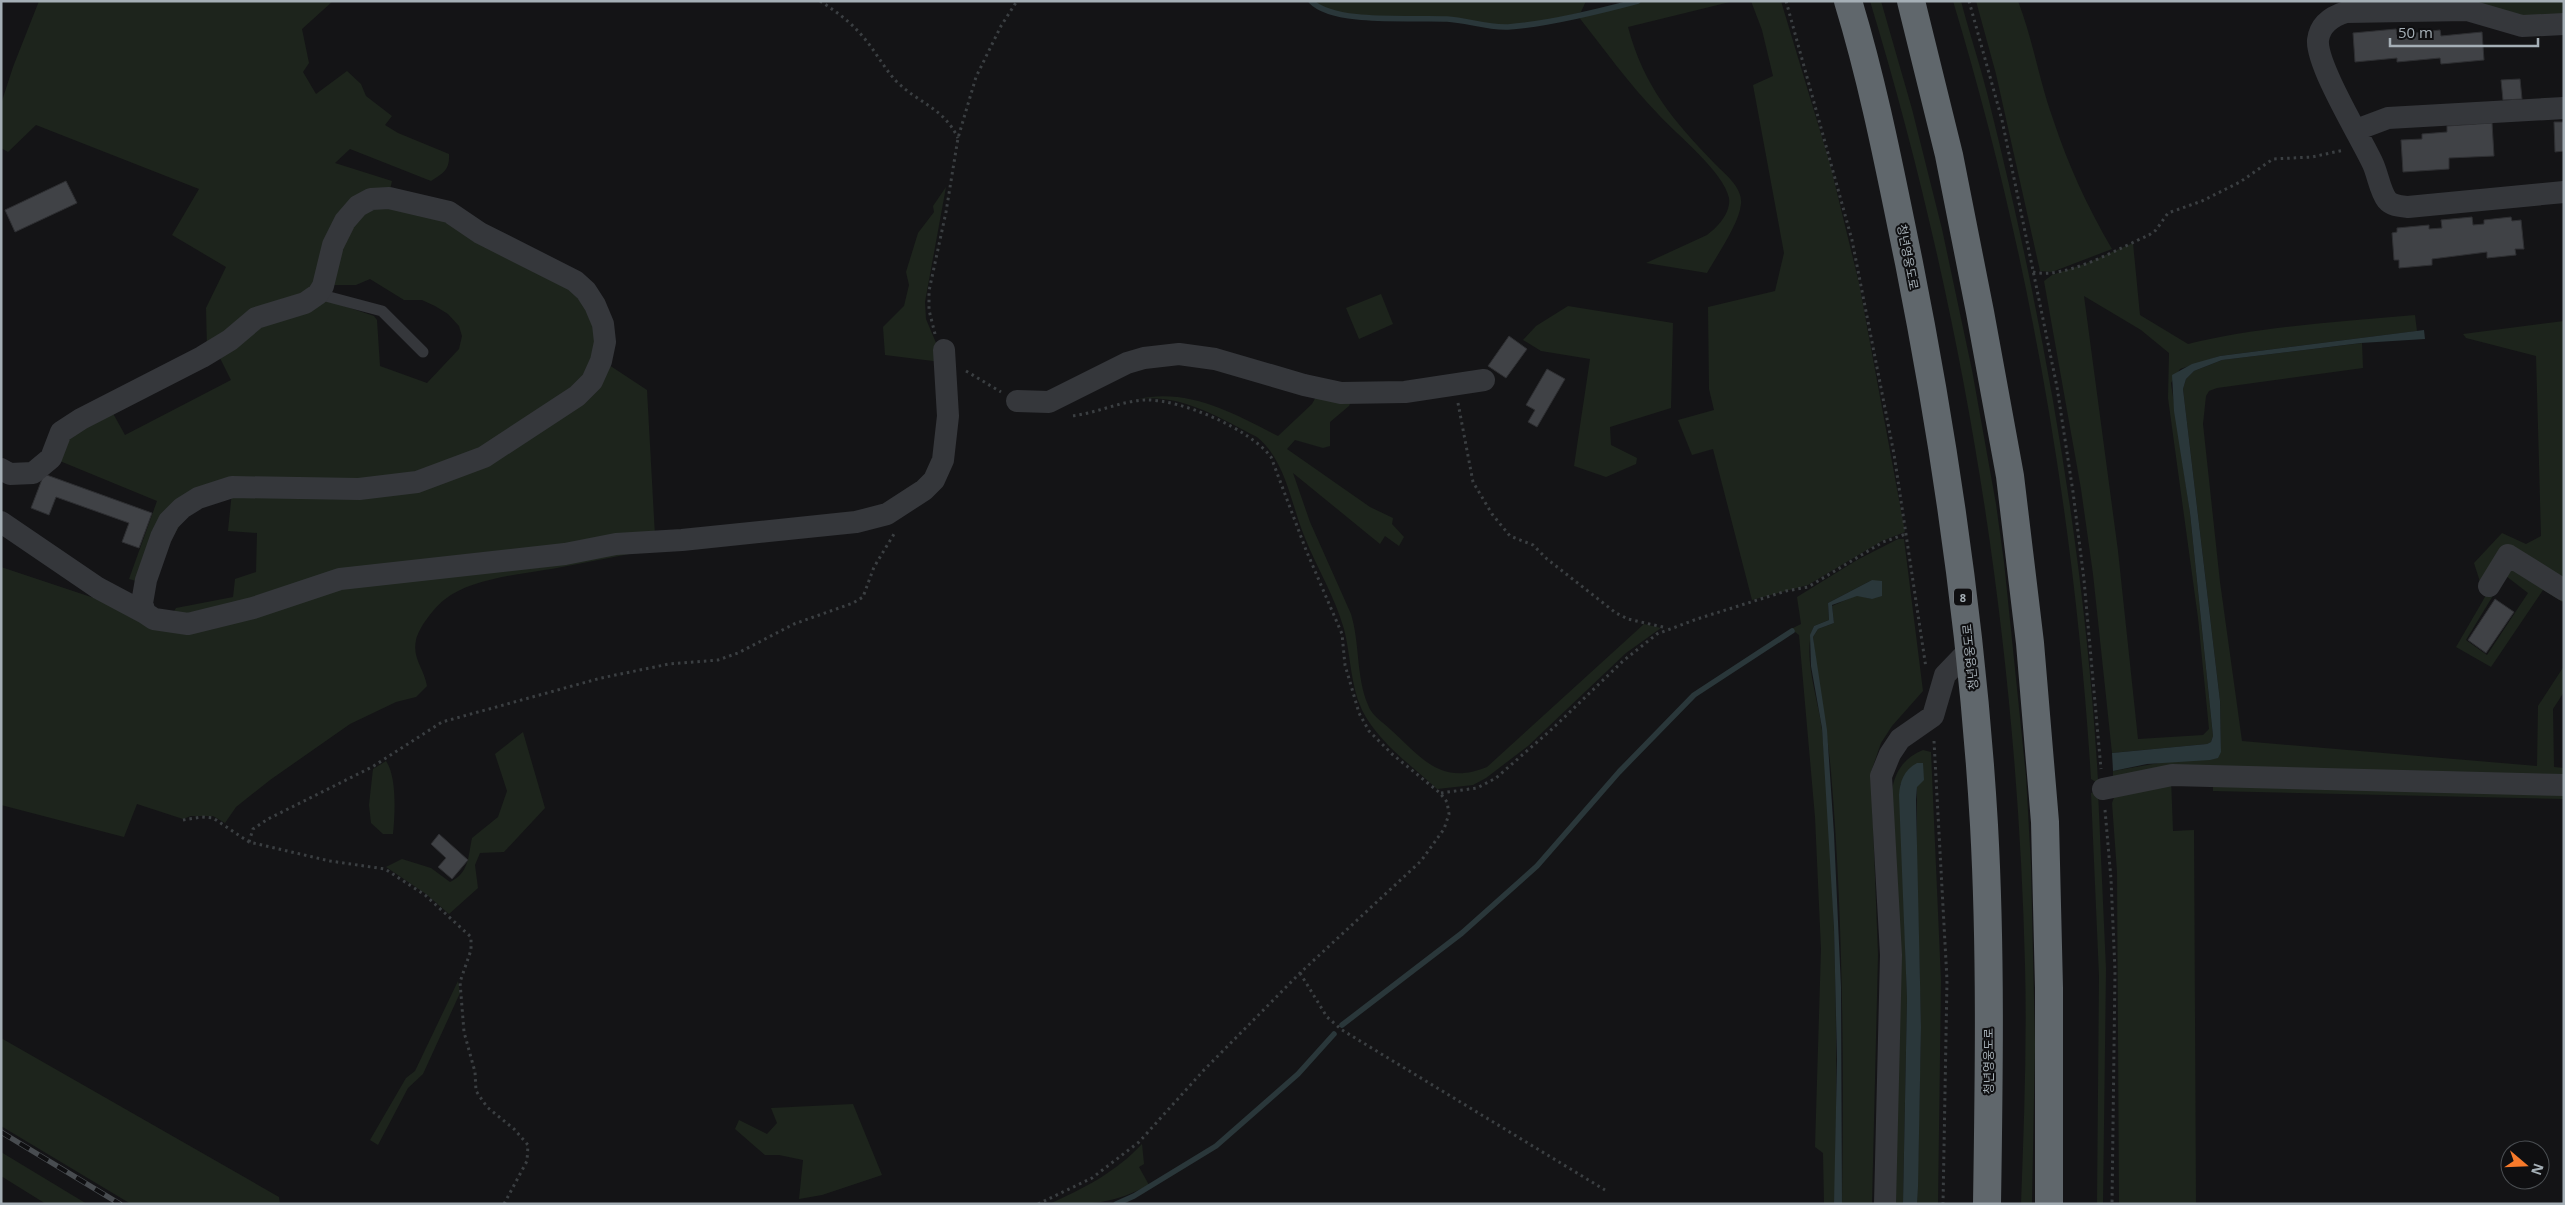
<svg xmlns="http://www.w3.org/2000/svg" width="2565" height="1205" viewBox="0 0 2565 1205" font-family="'Open Sans','Noto Sans KR',sans-serif">
<style>
.green{fill:#1d241c;fill-rule:evenodd}
.water{fill:#2a373a}
.lines{fill:none;stroke-linecap:round;stroke-linejoin:round}
.stream{stroke:#2a373a;stroke-width:5.5}
.building{fill:#404246;stroke:#2e2f32}
.path{stroke:#3b3f42;stroke-width:3;stroke-dasharray:2.5 4;stroke-linecap:butt}
.lane{stroke:#35373b;stroke-width:11}
.street{stroke:#35373b;stroke-width:22}
.highway{stroke:#60676c;stroke-width:28}
.rail-casing{stroke:#484c50;stroke-width:5.5}
.rail{stroke:#0f0f11;stroke-width:4;stroke-dasharray:11;stroke-linecap:butt}
.labels{text-anchor:middle;dominant-baseline:central;stroke-width:4;stroke-linejoin:round;paint-order:stroke}
.shield{fill:#0f0f11;stroke:#787f84;stroke-width:1}
.shield-label{font-size:11px;font-weight:bold;fill:#a5afb6}
.street-label{font-size:12px;fill:#a5afb6;stroke:#0f0f11}
</style>
<rect width="100%" height="100%" fill="#141416"/>
<path class="green" d="M39 1H333L302 29 309 63 303 72 316 94 347 71 361 84 366 96 392 116 385 125 398 133 449 154C450 169 444 173 431 181L350 149 335 163 392 181 389 194 370 195 319 284 207 349 206 308 226 267 172 235 199 189 36 125 8 152 1 148V104L13 67Z
M1312 1H1586L1581 12 1575 14C1553 19 1530 24 1507 25 1487 27 1467 19 1447 18 1413 16 1338 23 1312 1Z
M1643 1H1734L1628 27C1644 87 1673 120 1715 164 1725 174 1743 188 1741 204 1739 224 1717 255 1707 273L1646 263 1707 235C1718 227 1731 213 1729 198 1724 172 1676 134 1658 114 1629 84 1604 49 1578 16Z
M1751 1H1781L1830 164 1859 283 1905 532 1882 541 1808 585 1752 600 1713 449 1692 455 1678 420 1714 410 1709 389 1708 307 1775 291 1784 253 1753 85 1773 76 1762 30Z
M1870 1H1881L1912 109 1942 229 1972 370 1996 504 2004 562 2026 776 2031 866 2035 1044 2032 1204H2021C2024 1124 2027 1045 2025 965 2017 638 1965 314 1870 1Z
M1953 1H1961C1970 36 1982 70 1990 105 2045 327 2085 552 2098 781L2096 782 2091 779C2075 517 2029 252 1953 1Z
M1976 1H2018C2033 40 2039 80 2053 119 2068 165 2088 208 2112 249L2052 272 2040 271 1996 74Z
M2407 1H2564V19L2531 21Z
M946 187 925 302 926 319 939 350 941 362 885 355 883 327 904 306 909 285 906 272 918 233 934 212 933 206Z
M407 204 575 282 601 325 591 380 447 470 198 497 143 583 129 579 157 501 55 459 63 437 110 408 125 435 231 380 218 354 242 335 320 298 374 316 377 320 380 366 427 383 459 349 462 336 459 326 448 314 435 306 422 300H404L370 279 356 285H326L359 207Z
M2133 243 2140 315 2188 344C2262 326 2340 322 2415 315L2417 331 2220 356 2180 369 2171 383 2190 513 2213 736 2211 742 2207 744 2112 753 2093 574 2081 489 2044 281 2052 275 2085 264ZM2084 296 2141 330 2169 353 2168 398 2198 618 2209 729 2203 735 2138 739 2118 551Z
M1381 294 1393 324 1359 339 1346 308Z
M1568 306 1673 323 1671 408 1610 427 1611 445 1637 458 1636 464 1606 477 1574 466 1590 359 1541 351 1523 340 1536 326Z
M2564 321V579L2510 545 2481 585 2474 563 2502 533 2526 544 2541 536 2536 356 2466 338 2463 334Z
M2362 343 2363 368 2217 388 2209 391 2206 396 2203 424 2220 582 2242 741 2537 766 2538 706 2564 666V692L2553 709 2554 767 2564 768V780H2113V771L2221 752 2220 701 2183 389 2186 379 2194 371 2222 360Z
M606 363 647 390 655 536 170 618 176 608 233 597 235 579 256 572 257 533 228 531 232 491 449 476Z
M1318 393 1354 395 1349 406 1330 422V446L1323 448 1295 440 1287 449 1370 507 1393 518 1392 524 1404 537 1399 546 1385 536 1380 544 1293 473 1310 522 1351 614C1360 644 1356 676 1368 705 1372 716 1383 722 1391 730 1422 758 1441 786 1487 767L1644 624 1661 628 1626 653 1528 746 1486 778 1473 785 1437 789C1411 765 1378 742 1362 710 1350 684 1351 656 1344 629 1335 597 1317 568 1305 538 1291 505 1286 460 1257 437 1219 418 1183 394 1138 399 1189 388 1233 413 1278 436L1312 404Z
M1898 539H1904L1923 691 1892 726 1881 743 1871 772 1878 955 1872 1204H1842C1844 1060 1843 915 1831 772 1827 727 1818 682 1813 637L1818 629 1834 623 1832 606 1857 595 1872 599V580L1828 603 1829 620 1814 626C1801 653 1819 701 1822 730 1836 884 1838 1038 1835 1192L1834 1204H1824L1823 1153 1815 1147 1821 949 1815 817 1799 635 1791 629 1801 624 1797 597 1857 560Z
M650 550C619 556 588 562 557 568 523 574 471 578 444 600 434 608 419 627 416 640 412 659 424 668 427 686L416 697 396 702 350 724 270 780 236 807 225 823 213 816H191L183 819 137 804 124 837 1 805V567L142 614 151 621 341 581Z
M2513 565 2564 592V603L2543 590 2491 667 2456 647 2489 590 2494 594 2466 640 2487 655 2528 593 2506 576Z
M523 732 545 808 504 852 480 853 475 865 478 888 449 914 426 894 386 867 402 859 431 868 450 882C469 873 468 857 472 838L498 817 507 791 495 754Z
M1923 750 1931 752 1941 981 1938 1204H1917L1921 1027 1917 879V787L1900 784 1907 999 1903 1204H1893L1892 790C1895 771 1905 757 1923 750Z
M386 761C397 777 395 814 393 834H383L371 823 369 805 373 769Z
M2171 778 2173 831 2194 830 2196 1204H2119L2117 872 2112 803 2115 795Z
M2213 780 2564 790V799L2213 791Z
M2098 791 2106 969 2103 1204H2097L2099 976 2091 793Z
M458 981 460 993 423 1074 408 1088 378 1145 370 1140 406 1078 415 1071Z
M1 1038 279 1197 280 1204H131L1 1126Z
M853 1104 882 1175 822 1195 799 1199 803 1160 779 1155H765L735 1129 739 1120 767 1134 777 1123 771 1108Z
M1142 1144 1144 1164 1139 1167 1149 1185C1110 1205 1092 1204 1049 1204 1083 1189 1116 1172 1142 1144Z
M1 1152 87 1204H46L1 1176Z"/>
<path class="water" d="M2424 330 2425 339 2361 343 2222 360 2194 371 2186 379 2183 389 2220 701 2221 752 2218 758 2210 760 2147 764 2113 771 2112 753 2207 744 2211 742 2213 736 2190 513 2174 411 2172 375 2192 364 2220 356Z
M1872 580 1882 581V596L1872 599 1857 596 1832 605 1834 623 1818 629 1813 637 1827 730 1834 834 1841 987 1842 1204H1834L1837 1059 1834 928 1822 728 1811 666 1810 635 1814 626 1829 620 1828 603Z
M1917 763H1923L1924 780 1917 787 1916 800 1921 1027 1918 1187 1917 1204H1903L1907 999 1899 795C1900 781 1904 770 1917 763Z"/>
<g class="lines">
<path class="stream" d="M1311 1C1334 25 1414 17 1447 19 1467 20 1487 28 1508 27 1549 24 1597 12 1638 1
M1342 1025 1462 933 1537 866 1619 772 1694 695 1792 631
M1116 1204 1134 1196 1216 1146 1298 1074 1334 1034"/>
</g>
<path class="building" d="M2396 29 2397 35 2440 30 2441 36 2482 32 2484 60 2441 64 2440 58 2397 62V58L2355 62 2353 33Z
M2520 79 2522 99 2503 100 2501 80Z
M2554 122H2564V151L2555 152Z
M2492 123 2494 156 2449 158V169L2403 172 2401 140 2422 139V134L2447 132V126Z
M66 181 77 203 15 232 5 210Z
M2472 217 2473 225 2484 224V220L2511 217 2512 221 2521 220 2524 249H2515L2516 255 2487 258V252L2432 259V265L2399 268V260H2394L2392 233 2397 232V228L2429 225V229L2442 228 2441 220Z
M1509 336 1527 349 1506 378 1488 366Z
M1547 369 1565 379 1537 427 1528 422 1535 410 1526 405Z
M44 474 152 513 139 548 122 542 129 523 56 497 49 515 31 508Z
M2495 599 2514 612 2486 653 2468 640Z
M439 834 468 860 452 879 438 867 446 858 431 844Z"/>
<g class="lines">
<path class="path" d="M820 1C837 12 852 23 864 38 876 52 884 68 896 81 919 104 943 107 958 138
M1786 1 1852 240 1894 454 1926 668
M1969 1 2002 120 2057 387 2073 492 2084 580 2101 769
M2033 272C2066 280 2119 248 2149 235L2156 230 2168 213 2202 201 2240 182 2273 159 2312 157 2344 150
M935 334 929 310V291L946 212 958 138 976 77 1001 26 1017 1
M966 371 1001 392
M1458 403 1473 482 1492 514 1510 536 1533 545 1547 559 1616 613 1628 619 1667 628
M1934 741 1947 980 1943 1204
M1441 793 1477 788 1496 778 1552 729 1623 661 1657 634 1697 619 1786 591 1808 587 1883 542 1906 534
M2105 810 2111 879 2115 971 2112 1204
M183 820 202 817 213 818 249 842 330 861 385 869 425 895 471 937V950L460 982 464 1032 475 1072 476 1091 487 1107 514 1129 528 1145 527 1161 504 1204
M249 842 253 829 268 819 372 767 442 722 601 678 669 664 718 660 738 653 794 624 853 603 863 597 874 567 894 534
M1300 973 1327 1017 1342 1030 1605 1190
M1038 1204 1092 1178 1139 1142 1203 1071 1300 973 1421 861 1444 829 1449 814 1447 802 1440 793 1392 754 1369 731 1359 713 1345 665 1342 634 1306 550 1271 457C1250 429 1181 399 1145 400 1120 401 1095 414 1070 416"/>
<path class="lane" d="M318 294 382 311 423 352"/>
<path class="street" d="M2564 24 2522 26 2467 10 2346 12C2333 16 2320 24 2318 40 2316 65 2361 138 2373 164 2378 175 2380 191 2387 200 2392 206 2400 206 2408 207L2564 192
M2356 130 2388 118 2564 108
M1017 401 1049 402 1127 363 1144 358 1179 354 1215 359 1304 385 1341 393 1405 392 1484 380
M1 469 10 474 33 473 51 458 61 432 81 419 202 357 230 340 256 318 305 303 318 294 323 286 333 245 345 221 358 206 371 199 389 198 449 212 480 233 575 281 586 291 595 305 603 324 605 342 601 361 592 381 577 396 484 457 417 482 359 489 232 487 198 498 182 508 169 521 161 537 146 580 142 603 145 613 154 619 188 624 253 608 340 579 565 554 616 544 682 540 856 522 887 514 924 490 934 480 943 460 948 416 944 350
M1 522 98 588 145 613
M2489 586 2508 555 2564 590
M2103 789 2172 775 2564 785
M1885 1204 1891 955 1881 776 1890 754 1900 739 1933 716 1945 675 1970 649"/>
<path class="highway" d="M1848 1C1874 86 1891 176 1909 263 1946 449 1973 636 1984 825 1991 951 1989 1078 1987 1204
M1911 1 1949 155 1980 312 2010 476 2030 643 2045 822 2049 988V1204"/>
<g class="rail-casing">
<path id="rail" d="M1 1132 120 1204"/>
</g>
<use href="#rail" class="rail"/>
</g>
<g class="labels">
<rect class="shield" x="1954" y="588.5" width="18" height="17" rx="4"/>
<g class="shield-label">
<text x="1963" y="597">8</text>
</g>
<g class="street-label">
<text transform="translate(1908 257) rotate(79)">청년영웅도로</text>
<text transform="translate(1970 657) rotate(-96)">청년영웅도로</text>
<text transform="translate(1988 1061) rotate(-90)">청년영웅도로</text>
</g>
</g>
<rect width="2565" height="1205" fill="none" stroke="#a5afb6" stroke-width="5"/>
<g transform="translate(2525 1165) rotate(109)"><circle r="24" fill="#0f0f11" stroke="#4b4f53"/>
<path d="M0-4L9 19L0 12L-9 19Z" fill="#f77a2b"/>
<text y="-8" font-size="14" font-weight="bold" text-anchor="middle" fill="#a5afb6">N</text>
</g>
<path d="M2390 38v8h148v-8" fill="none" stroke="#a5afb6" stroke-width="2.5"/>
<text x="2398" y="38" font-size="15" fill="#a5afb6" stroke="#0f0f11" stroke-width="4" paint-order="stroke">50 m</text>
</svg>
